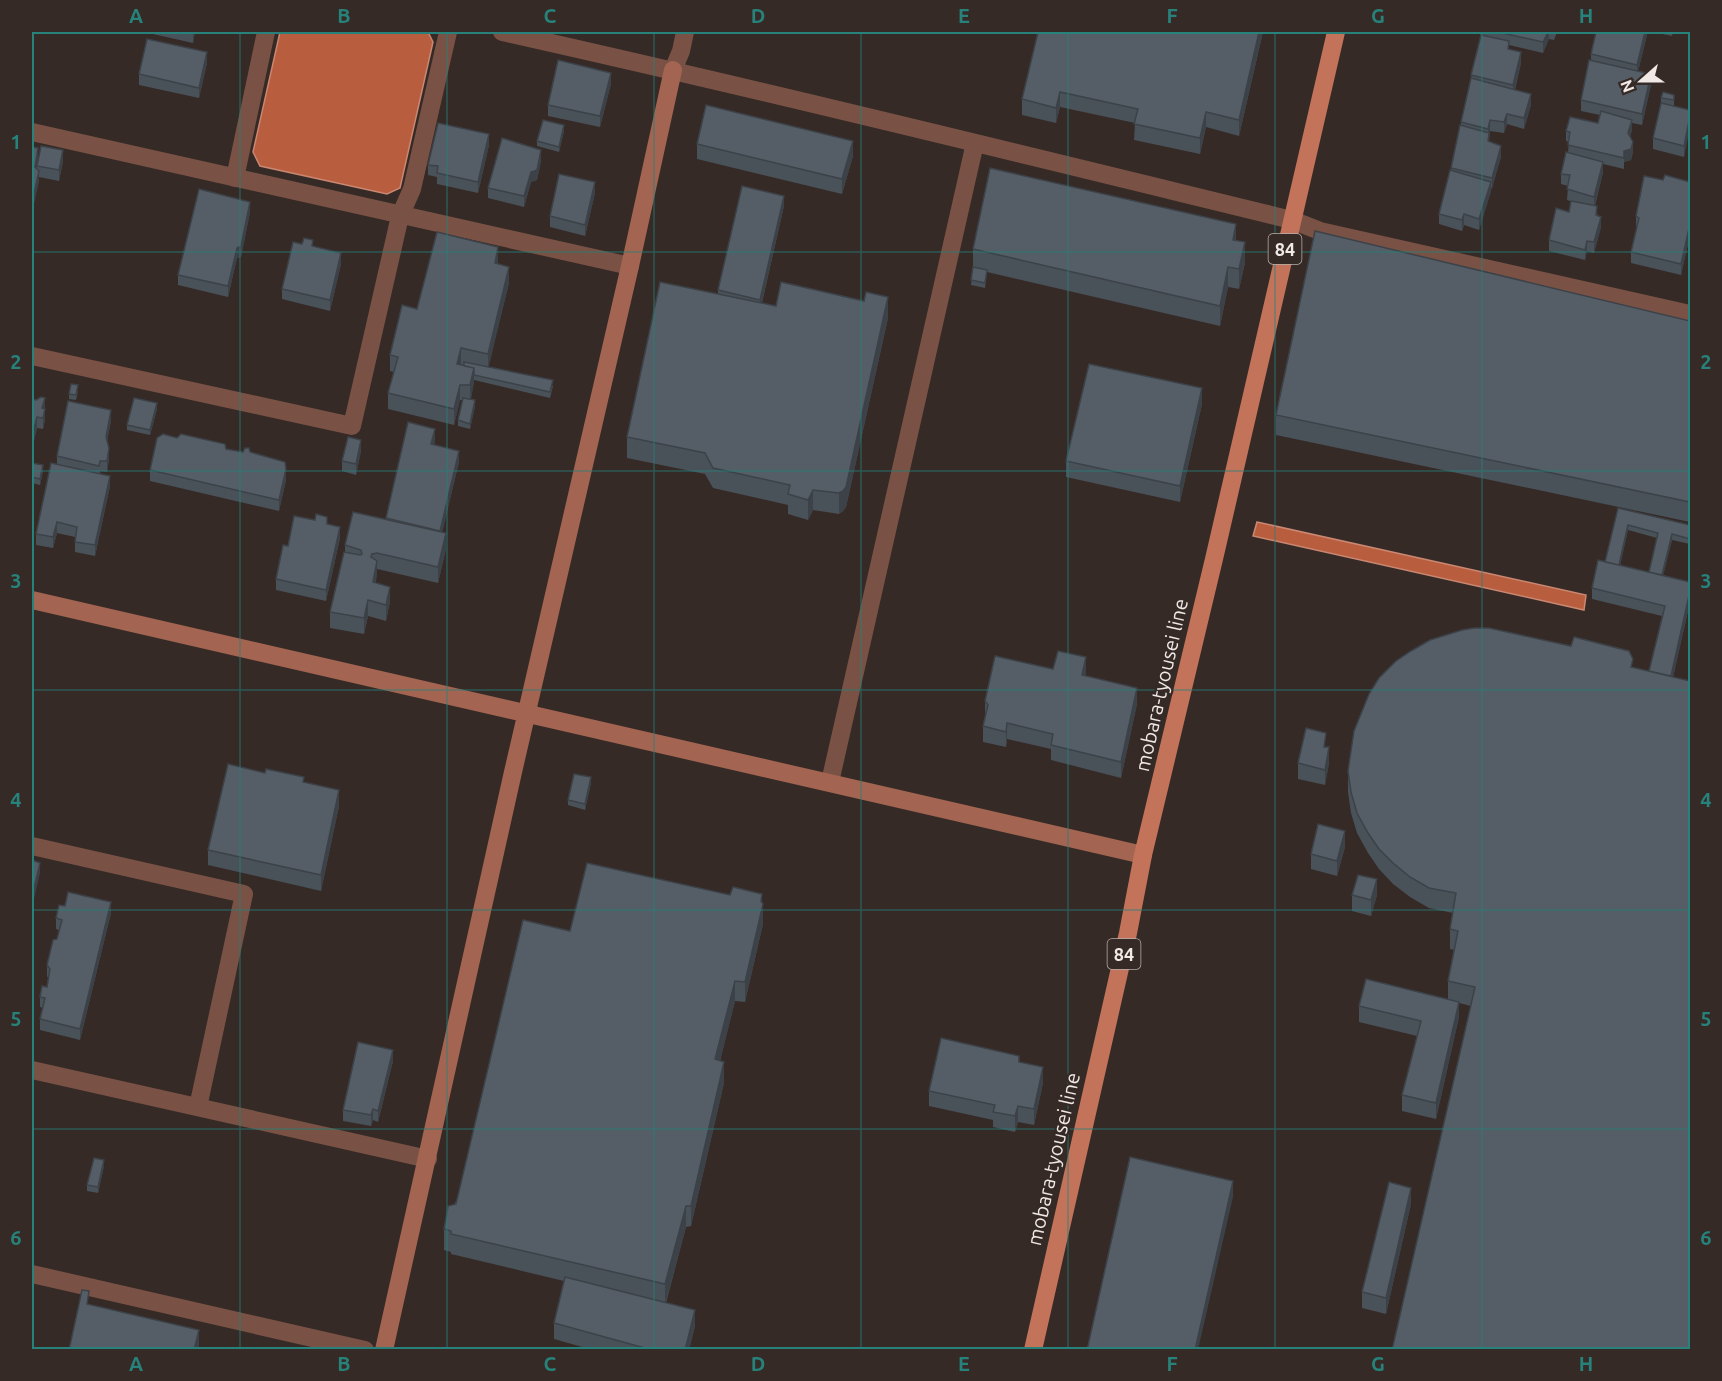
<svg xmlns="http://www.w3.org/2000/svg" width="1722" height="1381" viewBox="0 0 1722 1381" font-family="Ubuntu,sans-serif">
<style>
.water{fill:#b95d3f;stroke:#ca8771;stroke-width:1.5}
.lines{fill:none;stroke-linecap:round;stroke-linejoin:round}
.street{stroke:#795245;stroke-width:18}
.secondary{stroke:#a36551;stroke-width:18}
.primary{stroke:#c3735a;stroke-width:18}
.wall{fill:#495159;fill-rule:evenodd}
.shaded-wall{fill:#3c4248}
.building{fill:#555e67;stroke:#3c4248;stroke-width:1.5}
.grid{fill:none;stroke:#26827a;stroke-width:1.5;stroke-opacity:0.55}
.labels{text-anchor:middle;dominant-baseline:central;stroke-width:4.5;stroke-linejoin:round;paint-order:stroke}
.shield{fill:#352a26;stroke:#b8b0ac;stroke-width:1.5}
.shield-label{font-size:18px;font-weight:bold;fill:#f0e9e6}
.street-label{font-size:20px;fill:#f0e9e6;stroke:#352a26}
.neatline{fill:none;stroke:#26827a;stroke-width:2}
.grid-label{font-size:20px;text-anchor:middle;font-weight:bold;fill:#26827a}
</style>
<rect width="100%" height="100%" fill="#352a26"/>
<path class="water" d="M280 32H428L433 42 400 188 387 194 260 166 253 152Z
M1257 522 1586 595 1584 610 1253 536Z"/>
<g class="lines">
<path class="street" d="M502 32C766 91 1029 156 1292 220L1320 231 1690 314
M673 70 681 51 685 32
M32 132 630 266
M235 178 266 32
M32 356 352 426 400 216 412 189 448 32
M830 782 975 143
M32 846 244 894 198 1107
M32 1070 428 1159
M32 1274 365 1350"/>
<path class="secondary" d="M32 600 1143 855
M384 1350 513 772 630 266 673 70"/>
<path class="primary" d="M1033 1350 1128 933 1143 855 1214 559 1336 32"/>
</g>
<path class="wall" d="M153 32H195L193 43 153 34Z
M1263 32 1239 136 1206 127 1200 154 1134 140 1135 123 1060 107 1056 123 1022 115V99Z
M1480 32H1557L1554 40 1549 39 1543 53 1509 45V49L1521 63 1515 90 1531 105 1524 129 1507 124 1504 133 1490 131 1489 142 1501 157 1479 230 1464 225 1462 231 1439 224V214L1451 170 1461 125V122L1480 38Z
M1647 32V35L1638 71 1651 85 1642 125 1632 123V130L1630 137 1633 152 1631 160 1624 162V169L1603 164V172L1595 206 1601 227 1594 253 1587 251 1585 260 1549 251V240L1569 212 1573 202 1567 200 1568 186 1561 184V174L1568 152 1569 142 1566 141V131L1598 123 1600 115 1581 111V100L1591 61V54Z
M1653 32H1673L1672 36Z
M207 63 199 98 139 85V74Z
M611 84 600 127 548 116V105Z
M1674 95V106L1690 110 1684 157 1653 149V138L1661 103V98Z
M564 131 559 152 537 146V141Z
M697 144 853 156 842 194 697 159Z
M489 145 478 193 437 184V177L428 175V165Z
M32 147 38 158 37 169V170V166L63 161 59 181 39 177V182Z
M541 161 537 180 531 182 524 207 488 198V188Z
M595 193 585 236 550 227V216Z
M784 206 762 303 776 306 888 318 846 507 843 511 839 514 813 510 808 520 788 514V505L713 488 705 474 627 458V437L718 294V290Z
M250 212 241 257 237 258 228 297 178 285V275Z
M1636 216 1690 235 1681 275 1631 263V252L1637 227 1636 226Z
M1236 241 1245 263 1239 289 1228 287 1220 326 987 272 985 288 971 285 973 267V249Z
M313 247 341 264 330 311 282 299V289Z
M497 264 509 283 488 367 553 386 550 398 474 380 471 399 475 406 470 429 458 426V420L463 400H460L454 425 388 409V393L394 372 390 371V355L417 309Z
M1690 321V522L1276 435V415Z
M78 391 76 400 69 399V394Z
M45 398V419L43 429 37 428 32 448V399L36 400Z
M1202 404 1180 502 1066 477V461Z
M157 409 150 435 127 430V425Z
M111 420 107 441 109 459 107 472 100 471V473L110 486 95 556 75 552V537L57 533 53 548 36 545V534L57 464V456Z
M435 440 434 445 459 462 442 532 446 549 438 583 377 569 375 583 390 602 386 621 368 616 364 634 330 628V612L345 552V545L386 520V518Z
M226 449 243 452H250L286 480 279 511 150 481V470Z
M361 451 356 475 342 471V461Z
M32 463 43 471 40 485 32 483Z
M1618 508 1690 525V544L1672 540 1663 575 1690 582V602L1673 677 1471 1006 1459 1003V1017L1436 1119 1402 1111V1095L1417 1036 1359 1022V1006L1448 999V981L1454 950 1450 949V929L1453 913 1429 908 1410 897 1393 884 1379 869 1368 853 1357 833 1351 813 1348 792V771L1633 668 1649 671 1662 616 1592 599V588L1605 562ZM1628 530 1657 538 1649 572 1620 565Z
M327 524 340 538 326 601 276 590V579L288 546Z
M1053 669 1086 673 1085 676 1137 704 1121 778 1051 760V749L1007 739 1006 747 983 742V726L985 716V701Z
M1326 747 1329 763 1325 785 1298 779V763Z
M265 773 303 782 339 806 321 891 208 865V850Z
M591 783 585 810 568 805V800Z
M1345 847 1337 876 1311 869V854Z
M1352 895H1377L1371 916 1352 911Z
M762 902 763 924 745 1002 735 1001 720 1061 724 1083 691 1226 686 1227 666 1303 695 1326 689 1350H593L554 1339V1323L564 1281 451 1254V1252L444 1250V1229L570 931Z
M111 913 80 1040 40 1030V1019L43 1008 40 1007V997L47 987 48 978 47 976V965L57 939 59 930 56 929V918Z
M393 1061 378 1122 373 1120 371 1126 343 1121V1110Z
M1019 1062 1043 1083 1034 1125 1018 1122 1015 1132 993 1127V1120L929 1106V1091Z
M104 1166 98 1193 87 1191V1185Z
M1411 1204 1386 1314 1362 1308V1292Z"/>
<path class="shaded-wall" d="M193 32H195L193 43Z
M1259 32H1263L1239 136V120Z
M1548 32H1549V39L1543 53V42Z
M1645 32H1647V35L1637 76V65Z
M207 52V63L199 98V88Z
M1521 52V63L1513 96V85Z
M611 73V84L600 127V116Z
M1651 74V85L1642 125V114Z
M1060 92V107L1056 123V108Z
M1531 94V105L1524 129V118Z
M1206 112V127L1200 154V138Z
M1507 114V124L1504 133V122Z
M1690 116V127L1684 157V146Z
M1490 120V131L1488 140V129Z
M1632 120V130L1628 144V133Z
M564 125V131L559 152V147Z
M489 134V145L478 193V182Z
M853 141V156L842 194V179Z
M1633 142V152L1631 160 1624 162V169V151Z
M1501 146V157L1492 189V178Z
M38 148V158L35 178V167Z
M63 150V161L59 181V170Z
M541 150V161L537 180 531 182 524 207V196L531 172Z
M1603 162V172L1594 208V197Z
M39 171V182L32 213V203Z
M595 182V193L585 236V225Z
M1491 182V192L1479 230V219Z
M784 196V206L760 310V300Z
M250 202V212L241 257 237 258 228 297V286L237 248Z
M1464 214V225L1462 231V220Z
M1601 217V227L1594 253V242Z
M1236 224V244L1233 240Z
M1690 224V235L1681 275V264Z
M1587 241V251L1585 260V250Z
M1245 242V263L1239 289V269Z
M498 247V262L495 278V263Z
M341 253V264L330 311V300Z
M509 267V283L488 370V354Z
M1228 267V287L1220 326V306Z
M888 297V318L846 507 843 511 839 514V493Z
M461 348V364L457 380V364Z
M474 368V384L470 401V385Z
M460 385V400L454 425V409Z
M1202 388V404L1180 502V486Z
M45 398V419L43 429V418L45 411 42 419V408Z
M475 400V406L470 429V424Z
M157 403V409L150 435V430Z
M111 410V420L106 448V437Z
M37 417V428L32 448V437Z
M435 429V440L431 455V444Z
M361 440V451L356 475V464Z
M109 448V459L107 472V461Z
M459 451V462L440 542V531Z
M43 465V471L40 485V479Z
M286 469V480L279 511V500Z
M110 476V486L95 556V545Z
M813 490V510L808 520V500Z
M57 522V533L53 548V537Z
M1628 525V530L1618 576V570Z
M340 527V538L326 601V590Z
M446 533V549L438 583V567Z
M1672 534V540L1661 585V580Z
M377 561V576L373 598V582Z
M390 587V602L386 621V605Z
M1690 591V602L1669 696V685Z
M368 600V616L364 634V618Z
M1086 657V673L1082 691V675Z
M1137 688V704L1121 778V762Z
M1007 723V739L1006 747V732Z
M1329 747V763L1325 785V770Z
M591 777V783L585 810V804Z
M339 790V806L321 891V875Z
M1345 831V847L1337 876V861Z
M40 863V873L32 908V897Z
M1377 879V895L1371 916V900Z
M762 894V911L763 904V924L745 1002V982Z
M111 902V913L80 1040V1029Z
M735 981V1001L715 1080V1059Z
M1459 1002V1017L1436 1119V1103Z
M393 1050V1061L378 1122V1111Z
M724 1062V1083L691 1226V1206Z
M1043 1067V1083L1034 1125V1109Z
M1018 1106V1122L1015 1132V1116Z
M373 1109V1120L371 1126V1115Z
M104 1160V1166L98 1193V1187Z
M1233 1181V1197L1198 1350H1195Z
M1411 1188V1204L1386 1314V1298Z
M686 1206V1227L665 1304V1284Z
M695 1310V1326L689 1350H685Z
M199 1330V1350H194Z"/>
<path class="building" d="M1038 32H1259L1239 120 1206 112 1200 138 1134 124 1138 109 1060 92 1056 108 1022 99Z
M1498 32H1548L1543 42Z
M1596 32H1645L1637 65 1591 54Z
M1481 35 1509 41 1508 49 1521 52 1513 85 1471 75Z
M147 39 207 52 199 88 139 74Z
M558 60 611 73 600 116 548 105Z
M1589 60 1651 74 1642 114 1581 100Z
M1471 78 1531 94 1524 118 1507 114 1504 122 1490 120 1488 129 1461 122Z
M1663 92 1674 95V100L1661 98Z
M1661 103 1690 110V116L1684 146 1653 138Z
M706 105 853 141 842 179 697 144Z
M1601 111 1632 120 1628 133 1633 142 1631 149 1624 151V158L1568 145 1570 132 1566 131 1570 117 1598 123Z
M543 120 564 125 559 147 537 141Z
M438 123 489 134 478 182 437 173 438 166 428 165Z
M1460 125 1489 133 1488 141 1501 146 1492 178 1451 168Z
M502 138 541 150 537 170 531 172 524 196 488 188Z
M41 146 63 150 59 170 37 166Z
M32 147 38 148 35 167 39 171 32 203Z
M1566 152 1603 162 1594 197 1567 189 1570 175 1561 174Z
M990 168 1236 224 1233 240 1245 242 1239 269 1228 267 1220 306 973 249Z
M1450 170 1491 182 1479 219 1464 214 1462 220 1439 214Z
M559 174 595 182 585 225 550 216Z
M1665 175 1690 182V224L1681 264 1631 252 1639 218 1636 216 1644 176 1663 180Z
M742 186 784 196 760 300 718 290Z
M199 189 250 202 241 246 237 248 228 286 178 275Z
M1571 201 1597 206 1596 215 1601 217 1594 242 1587 241 1585 250 1549 240 1556 208 1569 212Z
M1315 231 1690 321V502L1276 415Z
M437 232 498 247 495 263 509 267 488 354 461 348 457 364 474 368 470 385H460L454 409 388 393 398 357 390 355 402 305 417 309Z
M304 238 313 240 312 246 341 253 330 300 282 289 293 242 302 244Z
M973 267 987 270 985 283 971 280Z
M660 282 776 306 781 282 864 301 866 292 888 297 846 487 843 491 839 493 813 490 808 500 788 494 790 485 713 468 705 453 627 437Z
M464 362 553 380 550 392 474 375V368L464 366Z
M1089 364 1202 388 1180 486 1066 461Z
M71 384 78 385 76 395 69 394Z
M41 397 45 398 42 408 45 409 43 418 37 417 32 437V399L36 400Z
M134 398 157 403 150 430 127 425Z
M463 398 475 400 470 424 458 420Z
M68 401 111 410 106 437 109 448 107 461H100L99 466 57 456Z
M408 422 435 429 431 444 459 451 440 531 386 518Z
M163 434 177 438 181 434 225 444 226 449 243 452 245 448H249L250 452 285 462 286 469 279 500 150 470 157 438Z
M348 437 361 440 356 464 342 461Z
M32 463 43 465 40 479 32 477Z
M51 463 110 476 95 545 75 542 77 527 57 522 53 537 36 534Z
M1618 508 1690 525V539L1672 534 1662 575 1649 572 1658 533 1628 525 1619 565 1605 562Z
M353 512 446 533 438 567 377 553 372 554 371 557 377 561 373 582 390 587 386 605 368 600 364 618 330 612 344 552 360 555 362 554 361 550 345 545Z
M316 514 327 517V524L340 527 326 590 276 579 283 545 288 546 294 516 315 520Z
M1598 560 1690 582V591L1671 676 1649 671 1665 606 1592 588Z
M1474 628H1489L1571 646 1574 637 1629 651 1633 659 1631 667 1690 681V1350H1392L1475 987 1448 981 1458 931 1450 929 1456 893 1429 888 1410 877 1393 863 1379 849 1368 833 1357 813 1351 792 1348 771 1354 731 1369 694 1379 678 1396 661 1411 651 1430 640 1462 630Z
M1058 651 1086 657 1082 675 1137 688 1121 762 1051 745 1053 734 1007 723 1006 732 983 726 988 705 985 701 995 656 1053 669Z
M1306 728 1326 733 1324 747H1329L1325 770 1298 763Z
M228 764 265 773 266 769 304 777 303 782 339 790 321 875 208 850Z
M574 774 591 777 585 804 568 800Z
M1318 824 1345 831 1337 861 1311 854Z
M32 860 40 863 32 897Z
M587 863 730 895 733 887 762 894 761 901 763 904 745 982 735 981 715 1059 724 1062 691 1206H686L665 1284 451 1234V1231L444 1229 448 1206 456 1204 523 920 570 931Z
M1358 875 1377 879 1371 900 1352 895Z
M68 892 111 902 80 1029 40 1019 45 998 40 997 42 986 47 987 50 969 47 965 53 940 57 939 62 920 56 918 59 905 65 906Z
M1366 979 1459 1002 1436 1103 1402 1095 1421 1021 1359 1006Z
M941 1038 1019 1056V1062L1043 1067 1034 1109 1018 1106 1015 1116 993 1112 995 1105 929 1091Z
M358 1042 393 1050 378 1111 373 1109 371 1115 343 1110Z
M1130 1157 1233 1181 1195 1350H1087Z
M94 1158 104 1160 98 1187 87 1185Z
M1389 1182 1411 1188 1386 1298 1362 1292Z
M565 1277 695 1310 685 1350H652L554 1323Z
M82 1290 89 1291 87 1304 199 1330 194 1350H69Z"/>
<path class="grid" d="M240 32V1350M447 32V1350M654 32V1350M861 32V1350M1068 32V1350M1275 32V1350M1482 32V1350M32 252H1690M32 471H1690M32 690H1690M32 910H1690M32 1129H1690"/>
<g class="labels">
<g class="shield">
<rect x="1268.5" y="234" width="33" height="30" rx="4.5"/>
<rect x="1107.5" y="939" width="33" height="30" rx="4.5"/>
</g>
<g class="shield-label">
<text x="1285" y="249">84</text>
<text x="1124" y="954">84</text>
</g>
<g class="street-label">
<text transform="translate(1161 685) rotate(-77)">mobara-tyousei line</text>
<text transform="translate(1053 1159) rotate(-77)">mobara-tyousei line</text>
</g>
</g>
<rect width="1722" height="1381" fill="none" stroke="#352a26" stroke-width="66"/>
<g transform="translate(1641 81) rotate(249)" stroke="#352a26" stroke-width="4.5" paint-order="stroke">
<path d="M0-4.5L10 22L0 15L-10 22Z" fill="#f0e9e6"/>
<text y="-9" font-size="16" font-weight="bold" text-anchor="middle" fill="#f0e9e6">N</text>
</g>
<rect x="33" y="33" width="1656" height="1315" class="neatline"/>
<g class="grid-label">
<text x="136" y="23">A</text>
<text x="344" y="23">B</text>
<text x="550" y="23">C</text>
<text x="758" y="23">D</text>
<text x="964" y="23">E</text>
<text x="1172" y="23">F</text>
<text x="1378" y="23">G</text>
<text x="1586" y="23">H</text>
<text x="16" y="149">1</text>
<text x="1706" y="149">1</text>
<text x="16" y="369">2</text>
<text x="1706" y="369">2</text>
<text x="16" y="588">3</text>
<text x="1706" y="588">3</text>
<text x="16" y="807">4</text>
<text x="1706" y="807">4</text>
<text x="16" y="1026">5</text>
<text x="1706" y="1026">5</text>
<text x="16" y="1245">6</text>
<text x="1706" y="1245">6</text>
<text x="136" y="1371">A</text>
<text x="344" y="1371">B</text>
<text x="550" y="1371">C</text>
<text x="758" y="1371">D</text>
<text x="964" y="1371">E</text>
<text x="1172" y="1371">F</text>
<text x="1378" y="1371">G</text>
<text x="1586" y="1371">H</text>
</g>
</svg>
